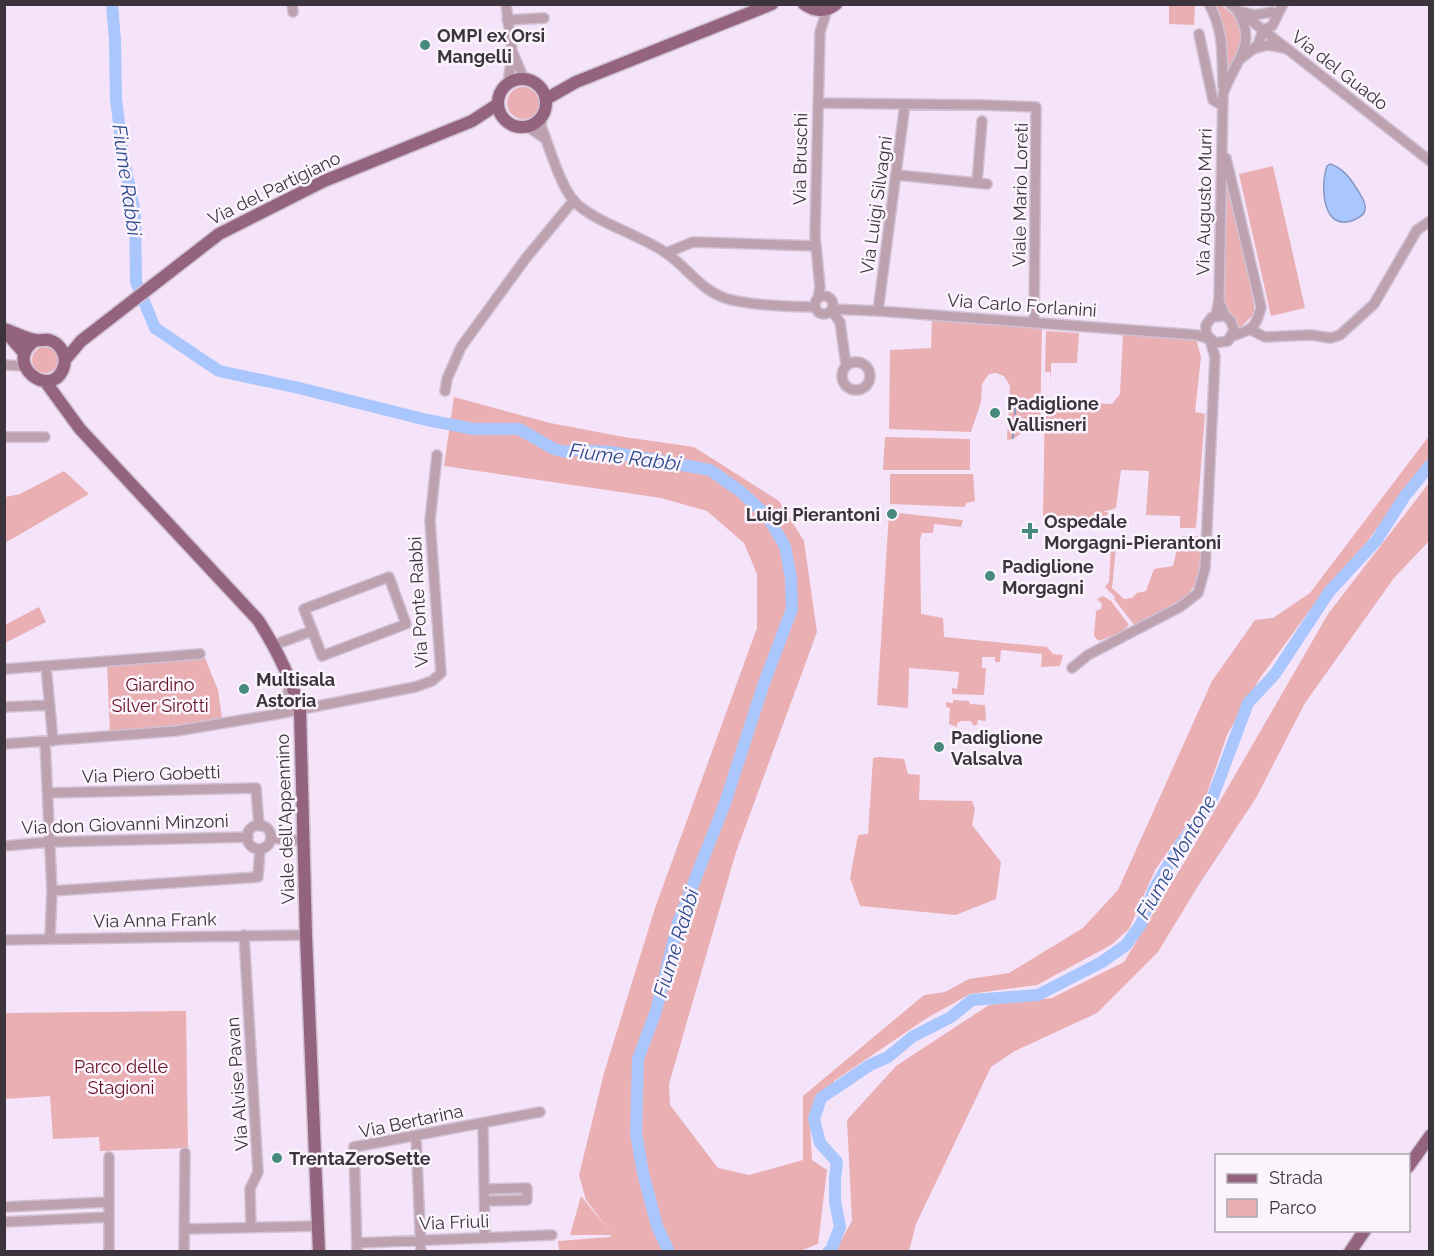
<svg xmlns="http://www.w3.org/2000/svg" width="1434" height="1256" viewBox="0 0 1434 1256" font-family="Raleway,sans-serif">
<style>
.green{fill:#e9afb3}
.water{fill:#a9c6fd;stroke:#889ac3;stroke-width:1.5}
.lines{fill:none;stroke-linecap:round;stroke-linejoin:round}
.stream{stroke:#889ac3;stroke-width:2}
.river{stroke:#a9c6fd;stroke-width:12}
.minor-casing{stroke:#d0c0d4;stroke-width:12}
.major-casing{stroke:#d0c0d4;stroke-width:15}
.minor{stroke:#bda1af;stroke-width:9}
.major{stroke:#94647e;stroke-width:12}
.poi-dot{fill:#478a7d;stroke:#fbf4fd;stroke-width:2}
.labels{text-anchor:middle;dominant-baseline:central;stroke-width:5;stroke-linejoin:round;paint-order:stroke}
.poi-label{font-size:18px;font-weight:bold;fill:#3b343d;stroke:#fbf4fd;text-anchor:start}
.street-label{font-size:18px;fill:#3b343d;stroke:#fbf4fd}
.park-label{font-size:18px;fill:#651224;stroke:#fbf4fd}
.water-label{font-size:20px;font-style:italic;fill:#2d4c8d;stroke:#fbf4fd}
</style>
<rect width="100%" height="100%" fill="#f5e3fa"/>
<path class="green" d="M1169 5H1195L1194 25 1169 24Z
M1212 5H1221L1236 17 1244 35 1237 54 1226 76C1226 48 1226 30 1212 5Z
M507 103a16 16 0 1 1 32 0a16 16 0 1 1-32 0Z
M1273 166 1305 308 1271 316 1239 174Z
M1226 172 1235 205 1254 303V314L1241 327 1237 326 1223 304Z
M932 318 1042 327 1040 430 1023 429 1022 433 1013 439 1007 440 1010 386 1004 376 996 373 989 374 982 384 981 402 971 432 889 429 890 350 931 348Z
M1046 331 1079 333 1077 363H1051V381L1050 372H1045Z
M1123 334 1196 339 1201 357 1195 412 1205 414 1196 528H1180V516L1146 515 1149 471 1121 470 1116 508 1103 512H1108L1107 517 1104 519 1043 516 1045 401 1112 404 1120 394Z
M32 360a13 13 0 1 1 26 0a13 13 0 1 1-26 0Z
M454 397 550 423 624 437 694 447 779 501 804 541 817 632 736 852 669 1084 670 1105 718 1168 749 1175 803 1160V1096L924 995 945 992 969 979 1009 973 1083 928 1118 890 1212 681 1255 620 1273 618 1310 593 1429 436V460L1423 464 1367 542 1329 584 1260 678 1227 735 1205 799 1155 870 1129 929 1111 945 1037 985 970 994 927 1018 834 1081 810 1124 812 1160 827 1170 818 1244 797 1252 559 1251 558 1241 610 1237 611 1235H570L581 1196 611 1233 586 1200 579 1175 604 1073 655 908 757 628V574L744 543 707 511 661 498 444 466Z
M885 437 970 439V470H883Z
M64 471 89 494 5 543V497L20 494Z
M890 474H973L975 501 966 503 965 507 890 504Z
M1429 483V541L1394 578 1305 703 1256 798 1198 886 1158 952 1097 1013 1013 1052 991 1067 916 1224 909 1251H835L852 1221 847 1120 896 1066 989 1005 1052 998 1124 962 1194 846 1328 614Z
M889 512 963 520 961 527 934 524 933 533H922L920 540 921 614 943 618 944 637 1047 647 1053 654 1063 655 1060 666 1041 667 1042 654 1001 650 1000 662H995V657H982V668H986L984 695 952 694V688L957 689 959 672 909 668 908 708 877 705Z
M1182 536H1197L1201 541 1199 579 1185 599 1135 626 1114 599 1115 597 1105 587 1109 582 1111 547H1116L1112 588 1124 599 1132 598 1137 593 1146 591 1154 569 1173 566 1179 540Z
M1103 596 1111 601 1129 625 1122 632 1099 641 1094 636 1096 611 1101 609 1102 604 1097 599Z
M39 607 46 622 5 643V625Z
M205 658 218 690 222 718 164 727 110 732 107 665Z
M953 700 969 701 970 704 985 705 986 721 978 720 977 725H973L971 721H962L957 723V727L949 724 950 708 946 707V702L953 703Z
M880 757 904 759 908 774 920 775 919 800 972 801 975 809 972 825 1001 862 996 899 956 915 860 906 850 878 858 835 868 834 873 758Z
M186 1011 188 1148 100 1151 99 1137 53 1139 50 1096 5 1099V1013Z"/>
<path class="water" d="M1330 164C1343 168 1350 178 1357 189 1360 194 1367 203 1365 210 1364 215 1360 217 1356 219 1322 235 1320 186 1327 166Z"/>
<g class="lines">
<path class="stream" d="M1015 414 1016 397
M1013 438 1014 421"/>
<path class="river" d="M112 4 115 40 116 99 123 156 135 213 136 282 155 328 219 371 299 388 427 420 474 429H519L554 449 566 452 576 450 611 452 710 470 740 491 767 516 785 546 791 578 792 609 763 686 725 803 678 923 656 1011 638 1059 636 1133 643 1173 657 1226 669 1252
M828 1252 831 1250 840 1227 835 1201V1178L837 1162 820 1143 814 1119 821 1098 870 1065 888 1057 912 1037 951 1017 972 1000 1038 995 1102 962 1126 945 1141 924 1154 889 1180 845 1209 807 1248 703 1275 674 1329 592 1376 541 1405 496 1430 465"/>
<g class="minor-casing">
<path id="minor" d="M292 4 293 12
M506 4 512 51 524 79
M1209 4C1224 30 1222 57 1223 86
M1230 4 1430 161
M1242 12 1255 15 1272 12
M507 20 544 18
M1263 30 1272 26 1283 4
M1199 34 1213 100 1222 105
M1253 49 1268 45 1284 48
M1239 60 1258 45 1263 30
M508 83 512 54
M818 103 982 105 1036 107 1034 323
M542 117 541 126C549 146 560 185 574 201 593 222 641 235 666 253 687 267 702 292 728 299 749 305 792 307 815 307
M527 126 544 138
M1226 158 1261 307C1256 328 1252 330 1232 336
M897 175 987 184
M977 183 982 121
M666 253 693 242 816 246
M815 305a9 9 0 1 1 18 0a9 9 0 1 1-18 0Z
M818 298 820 287 815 236 820 32 827 10
M1219 301 1225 316 1231 321 1234 330 1228 341 1215 343 1206 334V325L1212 317 1225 316
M832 309 878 311 1197 335 1209 339
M831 310 840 322 846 365
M878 311 905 104
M1216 315 1219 300 1223 94C1234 61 1259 45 1237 10
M1251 330 1265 337 1311 335 1331 338 1340 335 1374 304 1417 230 1430 221
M842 376a14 14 0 1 1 28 0a14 14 0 1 1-28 0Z
M4 365 24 366
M445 391 447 379 461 347 526 258 574 200
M4 437H45
M389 577 406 624 322 656 304 609Z
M274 645 312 631
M1072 668 1088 655 1180 607 1198 593 1205 568 1215 357 1210 340
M4 669 46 666
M4 707 50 705
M275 714 286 703 290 683
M53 741 46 666 200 654
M45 742 52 891 50 938
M4 744 176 731 272 715 415 687 432 681 441 673 430 521 437 455
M48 793 256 788 259 826
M247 837a12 12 0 1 1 24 0a12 12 0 1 1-24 0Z
M271 838 304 841
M4 846 50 842 248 837
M52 891 258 877 260 849
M244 935 258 1172 250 1189 251 1228
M4 940 306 935
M483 1123 485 1237
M416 1136 421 1252
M484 1189 527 1188V1200L485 1201
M4 1207 109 1202
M4 1222 109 1217
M185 1229 318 1226
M357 1243 552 1235
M109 1252V1157
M184 1252 185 1153
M357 1252 354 1147 540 1112"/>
</g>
<g class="major-casing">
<path id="major" d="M804 4C815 12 826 12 836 4
M498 103a24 24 0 1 1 48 0a24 24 0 1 1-48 0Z
M546 99 576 82 772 4
M4 329C14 332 26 339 36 340 40 341 44 339 49 340 60 343 67 355 64 366 53 403 0 363 36 340
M4 330 24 353
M65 360 81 341 219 234 324 181 472 121 498 104
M45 381 80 429 258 620C276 648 291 678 300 710L306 935 319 1252
M1408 1167 1430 1136
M1350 1252 1365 1230"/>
</g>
<use href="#minor" class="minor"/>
<use href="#major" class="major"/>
</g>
<g class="poi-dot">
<circle cx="425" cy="45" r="6"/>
<circle cx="995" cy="413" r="6"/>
<circle cx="892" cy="514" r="6"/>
<path d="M1027 522h6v6h6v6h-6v6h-6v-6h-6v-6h6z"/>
<circle cx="990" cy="576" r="6"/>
<circle cx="244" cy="689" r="6"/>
<circle cx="939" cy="747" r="6"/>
<circle cx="277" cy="1158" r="6"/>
</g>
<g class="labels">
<g class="poi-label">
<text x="437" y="35">OMPI ex Orsi<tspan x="437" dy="21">Mangelli</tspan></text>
<text x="1007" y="403">Padiglione<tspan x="1007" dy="21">Vallisneri</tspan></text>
<text x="880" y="514" text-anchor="end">Luigi Pierantoni</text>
<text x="1044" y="521">Ospedale<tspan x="1044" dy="21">Morgagni-Pierantoni</tspan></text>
<text x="1002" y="566">Padiglione<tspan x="1002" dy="21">Morgagni</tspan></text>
<text x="256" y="679">Multisala<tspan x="256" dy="21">Astoria</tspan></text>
<text x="951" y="737">Padiglione<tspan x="951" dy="21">Valsalva</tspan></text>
<text x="289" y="1158">TrentaZeroSette</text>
</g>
<g class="street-label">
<text transform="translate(1340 70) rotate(38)">Via del Guado</text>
<text transform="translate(800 159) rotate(-89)">Via Bruschi</text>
<text transform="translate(274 188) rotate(-26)">Via del Partigiano</text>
<text transform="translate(1020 195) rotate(-89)">Viale Mario Loreti</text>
<text transform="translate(1204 202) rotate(-89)">Via Augusto Murri</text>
<text transform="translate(876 205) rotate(-82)">Via Luigi Silvagni</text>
<text transform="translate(1022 305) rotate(4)">Via Carlo Forlanini</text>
<text transform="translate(418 602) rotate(-93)">Via Ponte Rabbi</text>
<text transform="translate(151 774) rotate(-2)">Via Piero Gobetti</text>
<text transform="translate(285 819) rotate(-92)">Viale dell'Appennino</text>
<text transform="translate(125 824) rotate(-2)">Via don Giovanni Minzoni</text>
<text transform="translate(155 920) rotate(-1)">Via Anna Frank</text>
<text transform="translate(237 1084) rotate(-94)">Via Alvise Pavan</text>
<text transform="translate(411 1121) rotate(-12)">Via Bertarina</text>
<text transform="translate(454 1222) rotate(-2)">Via Friuli</text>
</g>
<g class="park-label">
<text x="160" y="684">Giardino<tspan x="160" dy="21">Silver Sirotti</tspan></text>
<text x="121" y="1066">Parco delle<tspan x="121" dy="21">Stagioni</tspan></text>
</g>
<g class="water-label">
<text transform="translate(127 180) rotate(82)">Fiume Rabbi</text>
<text transform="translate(625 457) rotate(7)">Fiume Rabbi</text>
<text transform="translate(1176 857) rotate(-60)">Fiume Montone</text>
<text transform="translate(676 943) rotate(-73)">Fiume Rabbi</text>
</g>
</g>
<rect width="1434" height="1256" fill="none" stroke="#3b343d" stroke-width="12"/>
<rect x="1215" y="1154" width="195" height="78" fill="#fbf4fd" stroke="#aea7b0" stroke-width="1.5"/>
<rect x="1227" y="1174" width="30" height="9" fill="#94647e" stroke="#aea7b0" stroke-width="1.5"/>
<text x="1269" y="1184" font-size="18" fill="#3b343d">Strada</text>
<rect x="1227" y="1199" width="30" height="18" fill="#e9afb3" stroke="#aea7b0" stroke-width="1.5"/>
<text x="1269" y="1214" font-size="18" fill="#3b343d">Parco</text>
</svg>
